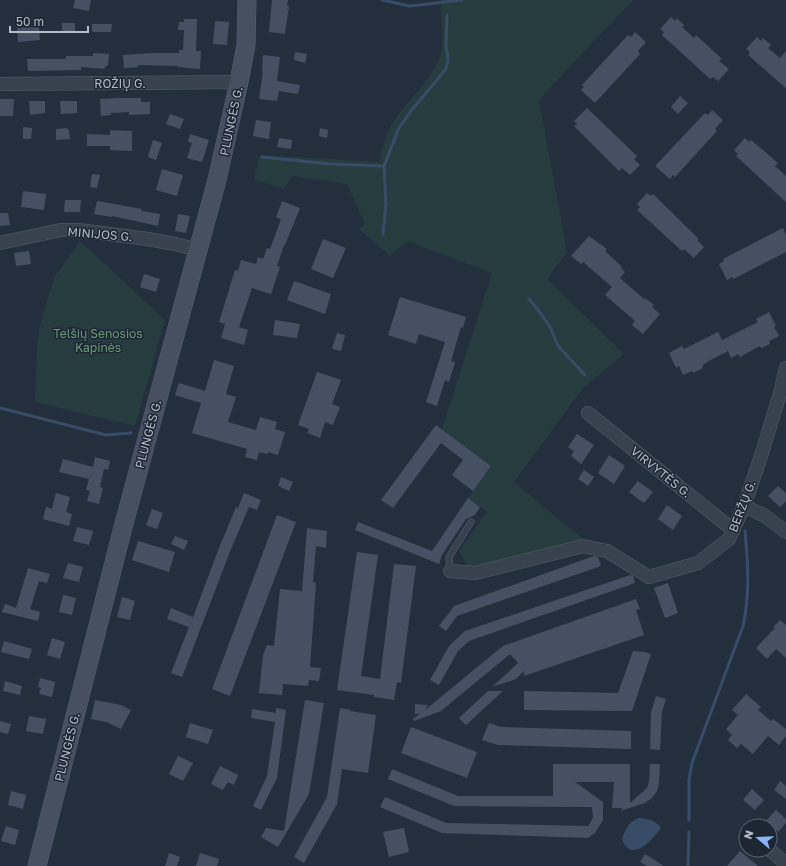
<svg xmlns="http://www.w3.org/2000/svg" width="786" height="866" viewBox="0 0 786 866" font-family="'Golos Text',sans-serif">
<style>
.green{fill:#263c3f}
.water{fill:#394c67}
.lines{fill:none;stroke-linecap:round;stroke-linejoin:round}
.stream{stroke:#394c67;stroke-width:3}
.building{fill:#455162}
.service-casing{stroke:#565f6c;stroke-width:7}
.minor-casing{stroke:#565f6c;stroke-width:14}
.secondary-casing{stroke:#565f6c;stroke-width:19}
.service{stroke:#38414e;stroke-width:6}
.minor{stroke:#38414e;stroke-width:13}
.secondary{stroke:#465061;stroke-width:18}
.labels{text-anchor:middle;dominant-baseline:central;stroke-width:3;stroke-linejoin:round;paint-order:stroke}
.street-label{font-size:12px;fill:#b4bcc9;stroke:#1d2633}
.park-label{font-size:12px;fill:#6b9a76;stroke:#1d2633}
</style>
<rect width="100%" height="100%" fill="#242f3e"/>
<path class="green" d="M440 0H633L588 47 539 100 567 252 547 279 624 354 583 388 514 482 583 539 490 566 468 567 459 551 487 511 468 498 491 466 442 429 492 273 407 241 390 256 359 229 365 224 347 184 292 176 284 189 254 179 260 155 379 162C383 145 387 130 397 116 411 98 436 75 441 53 444 38 441 15 440 0Z
M80 241 165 320 135 426 35 402 37 344 42 316 55 276Z"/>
<path class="water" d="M639 818C649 819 655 820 661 828 654 837 641 854 629 849 625 846 623 843 622 838 627 828 628 822 639 818Z"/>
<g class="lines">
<path class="stream" d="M382 0 410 6 462 0
M262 157 330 164 384 166
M383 234 386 203 384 166 399 128 411 111 446 69 448 59 446 46 447 15
M529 299 539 311 550 327 558 346 585 375
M0 408 106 435 131 433
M689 820V780L692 763 743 626C750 594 748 563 745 531
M688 866 689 832"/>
</g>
<path class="building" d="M75 0H91L89 11 73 8Z
M272 0H288L287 6H289L285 34 269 32Z
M671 17 675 21 677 18 684 25 682 27 694 38 696 35 722 59 719 61 729 69 718 81 713 77 710 79 662 35 664 32 660 29Z
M184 19H197L196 51H201L200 69 178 67V66L138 65V67L124 68 123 55 152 53H179V50H183L184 30H178L179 22H184Z
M215 21 229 22 227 45 213 44Z
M62 23H75V32H62Z
M92 24H112L111 32H92Z
M39 27 40 40 18 42 17 28Z
M635 32 646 42 638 51 640 54 595 103 581 90 584 87 582 85 628 35 631 37Z
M757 37 761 41 763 38 771 45 768 48 780 58 786 51V88L748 55 750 52 746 49Z
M295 52 307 54 305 63 294 60Z
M93 53 109 54 108 66H105V69L81 67V70L28 71 27 59H66V56H93Z
M263 55 280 57 277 81 300 85 298 94 279 91 277 101 259 99 263 71H262Z
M680 96 688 103 678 114 671 107Z
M118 98H141V102H150V114L129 115V112L111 113V115L101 116 100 99Z
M0 99H14L13 116H0Z
M29 101H45V113L30 115Z
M60 101H77V113L61 114Z
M587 108 637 156 634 159 640 165 630 175 622 168 619 171 574 126 577 124 574 121Z
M712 110 723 120 715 129 717 131 675 177 673 175 670 179 655 166 705 113 708 115Z
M170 114 184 119 180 129 166 124Z
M256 120 271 122 269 139 253 136Z
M23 127 32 128 31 139H23Z
M67 128V129L69 130 70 139 56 140V129Z
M320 128 328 130 327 138 319 136Z
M110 130 132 131V151L110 150V146H87V134L110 135Z
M190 134 209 140 202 162 187 158 192 143 188 142Z
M279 138 292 140 291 149 277 147Z
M745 138 749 142 751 140 778 163 775 166 786 176V202L736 156 738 154 734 150Z
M153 140 162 143 156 160 148 157Z
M162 169 183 175 177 196 156 190Z
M92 174 100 175 97 188 90 187Z
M23 191 46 194 44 210 21 207Z
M647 193 651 196 653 194 699 239 697 240 704 247 694 258 684 249 682 251 637 210 640 207 637 204Z
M65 200H81L80 212H64Z
M97 201 142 209 141 211 160 214 158 226 112 216V217L94 214Z
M282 201 300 208 285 245H284L277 266 280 267 271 294 252 288 239 327 248 330 244 345 221 338 225 324 219 322 235 270 238 271 241 260 256 264 258 257 263 259 267 248 270 249 281 219 276 217Z
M0 213H8L10 225 0 226Z
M178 214 190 216 186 233 175 231Z
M783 228 786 235V252L733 279 732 277 727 280 719 264 724 261 723 259Z
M589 236 607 249 605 251 622 267 621 268 625 272 620 278 644 299 645 298 654 305 652 307 660 314 643 334 632 325 635 321 605 295 612 287 583 262 581 264 571 256Z
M323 239 346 248 333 278 311 269Z
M29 251 31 264 16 266 14 253Z
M144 274 160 279 156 292 140 287Z
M294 281 331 294 325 314 287 300Z
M400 297 466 317 463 328 461 327 451 361 455 362 449 382 445 380 437 406 426 402 445 342 419 334 416 344 388 335Z
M769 312 776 326 774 327 779 336 769 341 770 344 761 348 760 346 740 357 738 354 731 358 728 351 707 362 702 366 703 368 693 373 692 371 683 375 679 366 676 368 669 353 682 346 684 349 718 332 722 340 758 322 756 319Z
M275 320 300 324 297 338 273 335Z
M337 333 345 335 341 351 332 349Z
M214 360 234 366 226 394 236 397 228 422 256 430 260 417 277 422 275 429 285 432 278 455 268 452V454L259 452 257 460 245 457 247 449 192 433 201 403 175 395 179 383 205 391Z
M317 372 341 380 332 404 340 407 333 425 325 422 320 438 307 433 309 429 298 425Z
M436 425 491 466 473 491 452 475 463 460 441 443 393 508 381 500Z
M577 434 594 445 581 464 571 456 574 451 568 447Z
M609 455 625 466 614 484 598 473Z
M95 457 110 461 108 470 104 469 100 487 103 488 99 504 87 501 90 491 86 490 89 479 59 472 63 459 93 467Z
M584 470 594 477 588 486 578 479Z
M281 477 293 482 289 491 278 486Z
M638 481 653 492 644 503 629 492Z
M778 486 786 493V501L780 507 768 496Z
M56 493 70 497 66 512 72 514 69 526 43 519 46 507 52 509Z
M244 493 261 500 257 510 249 507 231 549 182 677 171 673 189 627 167 619 171 608 193 617 219 548 236 507 238 508Z
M468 498 480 507 475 515 466 519 442 555 439 564 355 530 358 522 432 551Z
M667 505 682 516 673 530 658 519Z
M152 509 163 513 157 529 146 525Z
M277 515 296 522 230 696 212 689Z
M77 527 93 531 89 545 73 541Z
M307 528 327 531 326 548 316 546 313 582 316 583 310 667 321 668 319 681 309 680 308 686 283 684 282 695 259 693 263 655 267 645 274 646 280 589 302 591Z
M175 536 188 541 184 550 171 544Z
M138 541 175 552 169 572 132 560Z
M357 552 378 555 361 676 380 679 394 564 416 566 401 683 397 682 394 700 374 697V695L337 690Z
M594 556 598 557 601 566 457 616 446 631 439 626 454 606Z
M68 563 83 567 79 582 63 578Z
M28 568 50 574 47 583 39 581 30 609 40 612 38 621 2 612 5 604 16 608Z
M630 575 633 576 635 583 469 641 458 651 439 685 430 680 449 646 465 631Z
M668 583 678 613 665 618 654 588Z
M63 595 76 598 72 615 59 612Z
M122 597 135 601 130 620 117 617Z
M636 599 640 609 636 610 644 635 524 676V671L516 679 492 687 518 663 510 654 441 711 414 721 413 719 420 714H415V704L428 705 425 710 503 646Z
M780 620 786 625V658L776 649 767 659 756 648 775 628 773 627Z
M52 638 65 642 60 659 47 655Z
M4 641 32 649 29 659 1 652Z
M633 651 644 652 651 654 632 711 524 710V691L618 693Z
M40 678 55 682 52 697 39 694 41 688 38 687Z
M5 681 22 686 20 695 3 691Z
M488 691H503L466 725 459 718Z
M746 694 761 707 758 710 771 721 773 719 786 729V736L779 745 768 736 753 754 741 744 737 748 728 740 732 735 726 729 738 715 732 710Z
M656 696 666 699 662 712 660 750 650 749 651 712Z
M95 700 121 705 131 710 121 729 106 722 91 719Z
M305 700 324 703 309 794 278 847 261 837 266 828 284 831Z
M276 708 286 710 277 778 261 810 253 806 267 776 275 722 251 718 252 709 276 713Z
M340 708 351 710 350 711 376 715 368 773 342 769 337 804 304 863 294 857 327 797Z
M29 716 46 719 43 734 26 731Z
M0 721 11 724 8 734 0 732Z
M190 723 213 730 208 744 186 737Z
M489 723 501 727 631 731V749L498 745 482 740Z
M411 727 477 752 467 778 401 753Z
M178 756 193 763 183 781 169 774Z
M553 764H630V803L647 788 649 781 650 764H660L659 783 657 791 652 798 645 803 620 811 623 808H612L614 782H575L603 802V820L595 833 588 838 442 833 380 807 385 797 446 823 588 826 593 818 592 807 454 806 388 779 392 769 458 796H553Z
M220 766 238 775 234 785 228 782 223 790 211 784Z
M780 781 786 786V799L774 790Z
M752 789 764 800 755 810 743 800Z
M11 791 26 795 23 809 8 805Z
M776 810 786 819V823L778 832 766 821Z
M6 826 19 830 15 845 1 841Z
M404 828 409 852 389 857 383 832Z
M740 851 758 866H727Z
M169 853 180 857 177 866H165Z
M200 853 219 859 217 866H196Z
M645 854 664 866H647L640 862Z"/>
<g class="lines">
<g class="service-casing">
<path id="service" d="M450 571 449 557 471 522"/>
</g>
<g class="minor-casing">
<path id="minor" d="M0 84 239 82
M0 243 61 230H78L148 239 175 244 199 250
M588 413 733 530
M744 506 765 516 786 532
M450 571 475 573 583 546 607 551 649 577 698 563 729 539 744 506 762 453 781 390 786 368
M770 850 786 864"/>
</g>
<g class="secondary-casing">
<path id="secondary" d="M37 866 122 531 217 180 239 82 246 45 247 0"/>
</g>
<use href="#service" class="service"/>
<use href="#minor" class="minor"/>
<use href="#secondary" class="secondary"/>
</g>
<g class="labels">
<g class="street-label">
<text x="120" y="83">ROŽIŲ G.</text>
<text transform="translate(231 121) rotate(-78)">PLUNGĖS G.</text>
<text transform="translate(100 234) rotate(5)">MINIJOS G.</text>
<text transform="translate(148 434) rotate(-75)">PLUNGĖS G.</text>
<text transform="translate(661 472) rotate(39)">VIRVYTĖS G.</text>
<text transform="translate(742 506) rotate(-69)">BERŽŲ G.</text>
<text transform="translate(67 747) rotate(-76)">PLUNGĖS G.</text>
</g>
<g class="park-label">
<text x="98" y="333">Telšių Senosios<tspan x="98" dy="14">Kapinės</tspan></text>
</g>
</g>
<g transform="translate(758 838) rotate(289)"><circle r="19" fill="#1d2633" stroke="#59626f"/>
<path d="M0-3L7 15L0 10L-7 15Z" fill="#8ab4f8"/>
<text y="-6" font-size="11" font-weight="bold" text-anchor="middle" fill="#b4bcc9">N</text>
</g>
<path d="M10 26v6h78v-6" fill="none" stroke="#b4bcc9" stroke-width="2"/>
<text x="16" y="26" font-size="12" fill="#b4bcc9" stroke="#1d2633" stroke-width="3" paint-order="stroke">50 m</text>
</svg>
